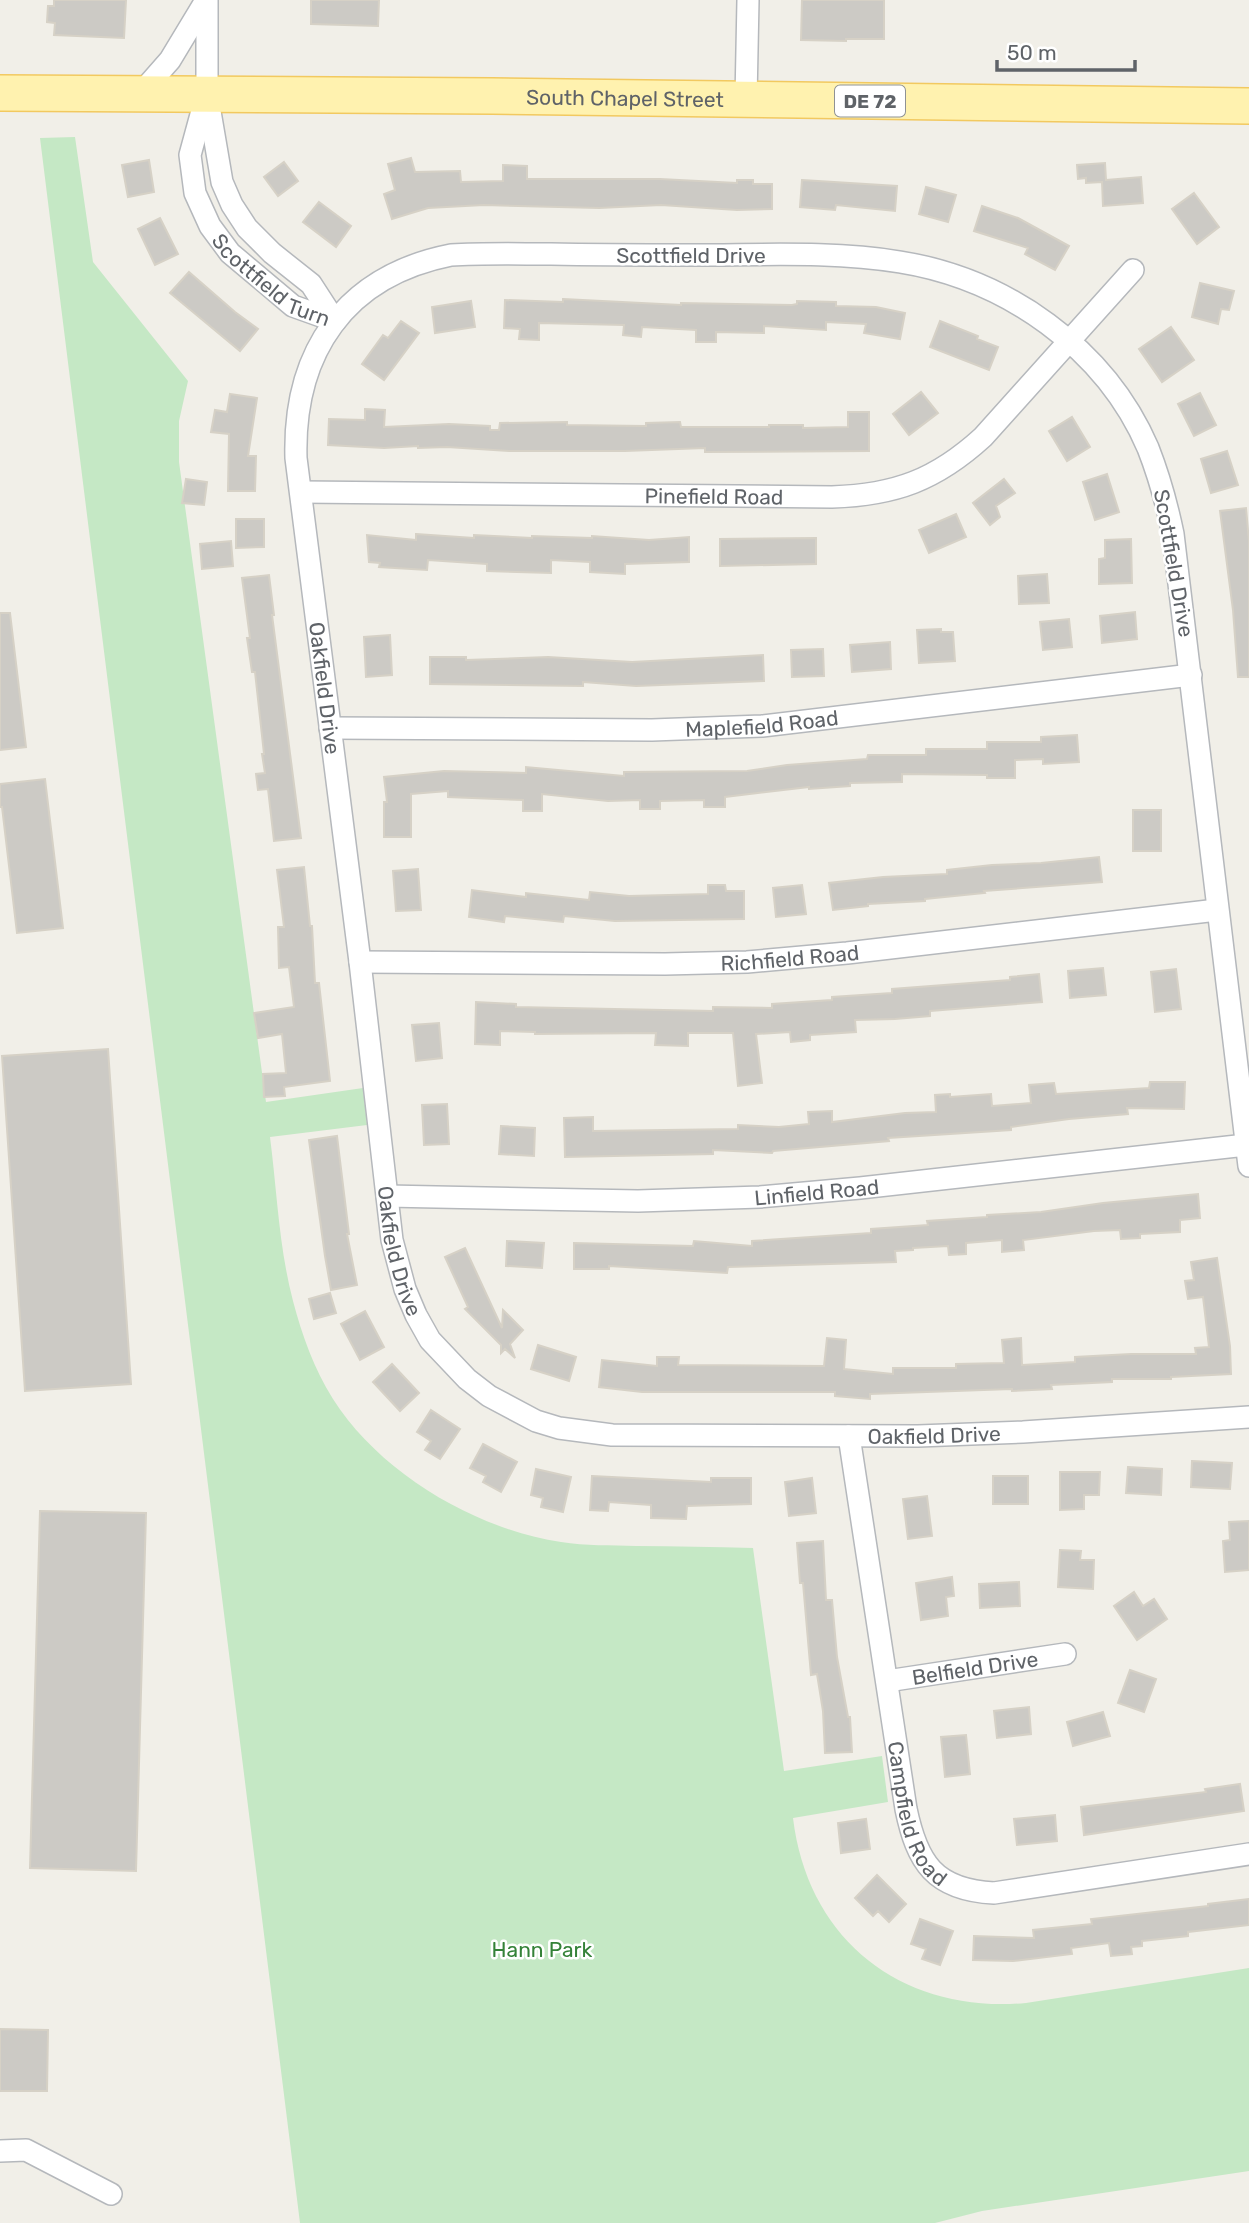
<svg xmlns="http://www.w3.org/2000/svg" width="1249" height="2223" viewBox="0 0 1249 2223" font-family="Rubik,sans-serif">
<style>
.green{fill:#c5e8c5}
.building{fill:#cccac5;stroke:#d6d1c6;stroke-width:2}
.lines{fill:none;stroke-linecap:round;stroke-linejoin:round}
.minor-casing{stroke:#b5b8bc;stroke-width:24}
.primary-casing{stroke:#f2c960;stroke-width:38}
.minor{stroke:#fff;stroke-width:21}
.primary{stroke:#fff2af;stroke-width:35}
.labels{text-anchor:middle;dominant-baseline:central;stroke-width:5;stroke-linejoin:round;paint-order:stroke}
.shield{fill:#fff;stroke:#8f9295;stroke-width:2}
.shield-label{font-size:19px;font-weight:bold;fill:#5f6368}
.street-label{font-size:21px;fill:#5f6368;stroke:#fff}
.park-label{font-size:21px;fill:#348238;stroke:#fff}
</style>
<rect width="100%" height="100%" fill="#f1efe8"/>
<path class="green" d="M75 137 93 262 188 381 179 421V462L266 1102 363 1088 367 1125 270 1137C277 1191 279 1248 293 1301 302 1335 314 1369 333 1399 380 1473 475 1529 561 1542 586 1546 611 1545 636 1546 675 1546 714 1547 753 1548L784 1771 882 1756 888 1802 793 1818C808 1942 904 2014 1026 2003L1249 1968V2171L982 2211 935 2223H300L40 138Z"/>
<path class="building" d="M54 0H126L124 38 54 35 55 23 47 22 48 6H54Z
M311 0H379L378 26 311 24Z
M802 0H884V39H846V41L801 40Z
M411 158 415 172 460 171 461 182 503 181V165L527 166V179H660L737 183V180H753V184H772V209L737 210 661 205 599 208 484 205 428 208 392 219 384 194 395 190 388 164Z
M149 160 154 192 128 197 122 165Z
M284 162 298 181 278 196 264 177Z
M1105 163 1106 180 1141 177 1143 203 1103 206 1102 182 1086 183V178L1078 179 1077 165Z
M802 180 897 186 895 211 836 205 835 210 800 207Z
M926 187 956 195 948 222 919 214Z
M1194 193 1219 227 1197 244 1172 209Z
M319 202 351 226 336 247 303 222Z
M982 206 1018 218 1069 246 1055 270 1025 254 1028 248 974 231Z
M160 218 178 254 155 265 138 229Z
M189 272 235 312 258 329 240 351 170 293Z
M1200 283 1234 291 1229 310 1221 309 1218 324 1192 317Z
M563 299 681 305V303L792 305 797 304V301L836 302V306L876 307 905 313 900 339 864 333 866 324 826 322V330L764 326V333L716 332V342H696V330L642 327 641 337 623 335 624 325 539 323V340L519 339 520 329 504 328 505 300 563 302Z
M471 301 475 327 435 333 432 307Z
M401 321 419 333 384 380 362 364 383 335 388 338Z
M940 321 978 336 977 339 998 347 989 370 930 347Z
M1171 327 1194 360 1162 382 1139 349Z
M921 392 938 413 909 435 893 414Z
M1200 393 1216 425 1194 436 1178 404Z
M230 394 257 398 248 456H256L255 491H228L229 434 211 432 215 410 227 412Z
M365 409 385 410 384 427 449 424 490 426V430H499L500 423 567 422V425L646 426V423L680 422 681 427H769V425H803V428L848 427V412H869V451L705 452V448L625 451H509L447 447 418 448V446L384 448 328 445 329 419 365 420Z
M1072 417 1090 447 1067 461 1049 431Z
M1227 451 1238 485 1211 493 1201 459Z
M1107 474 1119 512 1095 520 1083 482Z
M186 479 207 482 204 505 182 503Z
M1004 479 1015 493 996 506 1000 517 990 525 973 503Z
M1246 508 1249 541V677H1238L1233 610 1220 511Z
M956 514 966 537 929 553 919 530Z
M236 519H264V547L236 548Z
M416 534 474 538V535L532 538V536L592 538V536L649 540 689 537V562L625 564V574L590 572V562L551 560V573L487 571V564L428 560 427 570 379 567 380 563 369 562 367 535 416 540Z
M816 538V564L720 566V539Z
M1131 539 1132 583 1099 584V559L1105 558V540Z
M231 541 233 566 202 569 200 544Z
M1047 574 1049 603 1019 604 1018 576Z
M269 575 274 615H272L301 838 274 841 268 789 258 790 256 774 265 773 262 754H264L255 672H252L247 638H250L242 578Z
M1135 612 1137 639 1102 643 1100 616Z
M0 613H10L26 747 0 750Z
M1069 619 1072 647 1043 650 1040 622Z
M941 629V632H953L955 661 919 663 917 630Z
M390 635 392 675 366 677 364 637Z
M890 642 891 669 852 672 850 645Z
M823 649 824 676 792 677 791 650Z
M763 655 764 681 636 686 583 682V686L430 684V657H466V660L548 657 632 662Z
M1077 735 1079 762 1043 764V759L1015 760V778H987V775L902 774V782L850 783V786L809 789V787L725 797V807H704V800L660 801V809H640V800L608 801 542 794V811H523V800L448 797V791L411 794V837H384V802H387L384 777 444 771 526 773V767L624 776V772L747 771 787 765 867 759 868 755H926V749H987V742H1041V737Z
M45 779 63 928 17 933 2 807H0V784Z
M1133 810H1161V851H1133Z
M1099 857 1102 882 984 891 985 893 925 899V901L868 904V906L833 910 829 883 883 877 947 874V870L992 865 1041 863Z
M304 867 310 926H312L315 983H319L330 1081 284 1087 285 1096 264 1097 263 1074 286 1073 282 1034 258 1038 254 1013 294 1007 289 967 279 968 278 927H284L277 870Z
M418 869 421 910 396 911 393 871Z
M708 885H725L726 891H744V919L615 921 564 916 563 922 505 916 504 922 469 917 472 890 526 897V893L589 900 590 892 629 896 708 894Z
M802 885 806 914 776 917 773 888Z
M1103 968 1106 995 1070 998 1068 971Z
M1176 969 1181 1009 1155 1012 1151 972Z
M1039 974 1042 1002 930 1011V1016L895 1019 855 1020 856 1032 810 1035V1040L791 1042 790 1032 756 1034 762 1083 738 1086 733 1033H688V1046L655 1045 656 1033 535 1034V1032L500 1031V1045L475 1044 476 1002 516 1004V1007L713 1011V1007L772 1008V1004L832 1000V997L892 993V989L1010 980V977Z
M439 1023 442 1058 416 1061 412 1025Z
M108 1049 131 1384 25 1391 2 1056Z
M1150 1082H1185L1184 1109 1127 1108 1128 1114 1069 1119 1011 1127V1130L888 1138 889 1141 773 1151 772 1153 713 1150V1154L565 1157 564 1118 593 1117V1131L738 1129V1125L779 1127 809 1124 808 1112 832 1111V1122L905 1113 936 1112 935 1095 950 1094V1097L991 1094 992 1106 1031 1103 1029 1085 1054 1083 1056 1094 1149 1088Z
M447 1104 449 1144 424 1145 422 1105Z
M501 1126 535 1128 534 1156 499 1154Z
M337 1136 349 1234H347L357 1285 331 1290 325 1256 309 1140Z
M1198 1194 1200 1218 1180 1220V1232L1140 1234V1238L1121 1239 1120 1230 1094 1231 1023 1240 1024 1250 1002 1252V1240L966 1243V1254L949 1255 948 1246 913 1248V1250L895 1251 896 1262 728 1267 727 1273 609 1266V1269H574V1243L693 1246 694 1241 752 1246V1241L871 1233V1229L928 1225 927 1221 987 1217V1215L1041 1212 1103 1203Z
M507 1241 544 1243 542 1268 506 1266Z
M465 1248 502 1328 503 1310 523 1330 510 1344 515 1358 505 1349 501 1353V1345L465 1309 468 1307 445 1257Z
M1217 1258 1230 1346 1231 1374 1171 1377V1379H1112V1382L1051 1385 1052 1389 1012 1391V1389L870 1394V1399L835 1396V1392H642L599 1387 602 1360 657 1366V1357H679L678 1365 824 1366 827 1338 846 1340 844 1369 893 1374V1368H956V1364L1004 1363 1002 1340 1021 1338 1022 1365 1075 1362V1357L1131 1354H1196L1195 1348 1209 1347 1203 1297 1188 1299 1185 1281 1194 1280 1191 1262Z
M330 1293 336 1313 314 1319 309 1299Z
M365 1311 384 1347 360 1360 341 1324Z
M538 1345 576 1357 569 1381 531 1369Z
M392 1364 419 1393 400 1411 373 1382Z
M431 1410 460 1429 440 1459 425 1450 431 1441 417 1432Z
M483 1444 517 1462 501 1492 483 1482 486 1476 470 1468Z
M1192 1461 1232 1463 1230 1489 1191 1487Z
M1128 1467 1162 1469 1161 1495 1126 1493Z
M536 1469 571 1477 563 1512 541 1507 543 1498 531 1495Z
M1060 1472H1100L1099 1495H1084V1509L1060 1510Z
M592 1476 711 1482V1478H751V1504L687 1506 686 1519 651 1518V1505L609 1502 608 1511 590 1510Z
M993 1476H1028V1504H993Z
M812 1478 816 1513 789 1516 785 1482Z
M927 1496 932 1536 908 1539 903 1499Z
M40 1511 146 1513 136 1871 30 1868Z
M1249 1521V1570L1225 1572 1223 1541 1230 1540 1229 1522Z
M823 1541 826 1600H832L837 1657 848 1717H850L852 1752 825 1753 823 1711 817 1674 811 1675 803 1583H800L797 1543Z
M1060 1550 1081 1551 1080 1560H1094L1093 1589 1058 1587Z
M952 1577 954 1596 946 1597 948 1616 921 1620 916 1583Z
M1019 1582 1020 1606 980 1608 979 1584Z
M1134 1592 1143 1606 1154 1599 1167 1619 1137 1640 1114 1606Z
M1130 1670 1156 1679 1144 1712 1118 1703Z
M1029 1707 1031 1734 997 1738 994 1711Z
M1103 1712 1110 1736 1073 1746 1067 1722Z
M966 1735 970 1774 945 1777 941 1737Z
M1240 1784 1244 1811 1084 1835 1081 1807 1206 1792 1205 1789Z
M1055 1815 1057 1841 1017 1845 1014 1819Z
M866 1819 870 1849 841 1853 838 1823Z
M877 1875 906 1904 889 1922 878 1911 873 1916 855 1898Z
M1249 1899V1925L1188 1932V1936L1142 1941V1946L1131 1947 1132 1954 1111 1956 1109 1943 1071 1948 1072 1954 1013 1961 973 1960 974 1936 1034 1938 1033 1930 1092 1924 1091 1919 1208 1906V1904Z
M920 1919 953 1931 940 1965 922 1959 926 1949 911 1944Z
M0 2029 48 2030 47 2091H0Z"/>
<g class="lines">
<g class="minor-casing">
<g id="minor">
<path d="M207 0V94L222 182 232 205 247 228 272 253 311 284 335 321"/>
<path d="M141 93 170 60 205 2"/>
<path d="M746 99 748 0"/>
<path id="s1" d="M205 100 190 155 195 193 210 226 230 253 293 306 335 321"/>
<path id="s2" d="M301 492 832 497C895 495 936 480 983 437L1133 270"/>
<path id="s3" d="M330 728 652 730 762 726 1191 675"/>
<path id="s4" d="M360 962 665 964 747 962 847 953 1217 910"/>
<path id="s5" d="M1249 1166 1173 534C1167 505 1159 476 1148 448 1105 348 1006 279 900 262 833 251 762 255 694 255 647 255 599 255 551 254 518 254 484 253 451 255 345 276 293 352 296 458L360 962 392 1240 405 1289 416 1315 430 1340 467 1379 489 1396 536 1421 559 1428 612 1435 918 1436 1023 1432 1249 1417"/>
<path id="s6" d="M387 1196 638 1201 760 1197 860 1188 1246 1145"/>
<path id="s7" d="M849 1436 906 1809C917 1862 934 1890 994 1893L1249 1854"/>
<path id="s8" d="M887 1681 1065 1654"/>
<path d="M0 2151 26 2150 111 2194"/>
</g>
</g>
<g class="primary-casing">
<g id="primary">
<path id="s9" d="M0 93 492 96 1249 106"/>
</g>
</g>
<use href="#minor" class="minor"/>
<use href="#primary" class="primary"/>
</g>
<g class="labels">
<rect class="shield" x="835" y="85.5" width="70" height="31" rx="5"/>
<g class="shield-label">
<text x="870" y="101">DE 72</text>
</g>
<g class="street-label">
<text stroke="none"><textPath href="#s9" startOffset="625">South Chapel Street</textPath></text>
<text x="691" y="255">Scottfield Drive</text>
<text stroke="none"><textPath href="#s1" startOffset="215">Scottfield Turn</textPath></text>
<text stroke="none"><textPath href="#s2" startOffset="413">Pinefield Road</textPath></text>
<text transform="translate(1174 563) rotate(80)">Scottfield Drive</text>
<text stroke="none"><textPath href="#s5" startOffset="2012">Oakfield Drive</textPath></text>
<text stroke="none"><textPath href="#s3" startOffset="432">Maplefield Road</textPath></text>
<text stroke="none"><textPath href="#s4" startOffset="430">Richfield Road</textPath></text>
<text stroke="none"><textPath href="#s6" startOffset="430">Linfield Road</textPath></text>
<text stroke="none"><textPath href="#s5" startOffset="2580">Oakfield Drive</textPath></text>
<text stroke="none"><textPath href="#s5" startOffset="3210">Oakfield Drive</textPath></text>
<text stroke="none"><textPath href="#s8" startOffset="89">Belfield Drive</textPath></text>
<text stroke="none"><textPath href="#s7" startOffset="385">Campfield Road</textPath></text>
</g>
<g class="park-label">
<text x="542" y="1949">Hann Park</text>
</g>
</g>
<path d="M997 60v10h138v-10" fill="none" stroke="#5f6368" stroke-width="3.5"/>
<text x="1007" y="60" font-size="21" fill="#5f6368" stroke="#ffffff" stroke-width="5" paint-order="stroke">50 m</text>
</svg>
